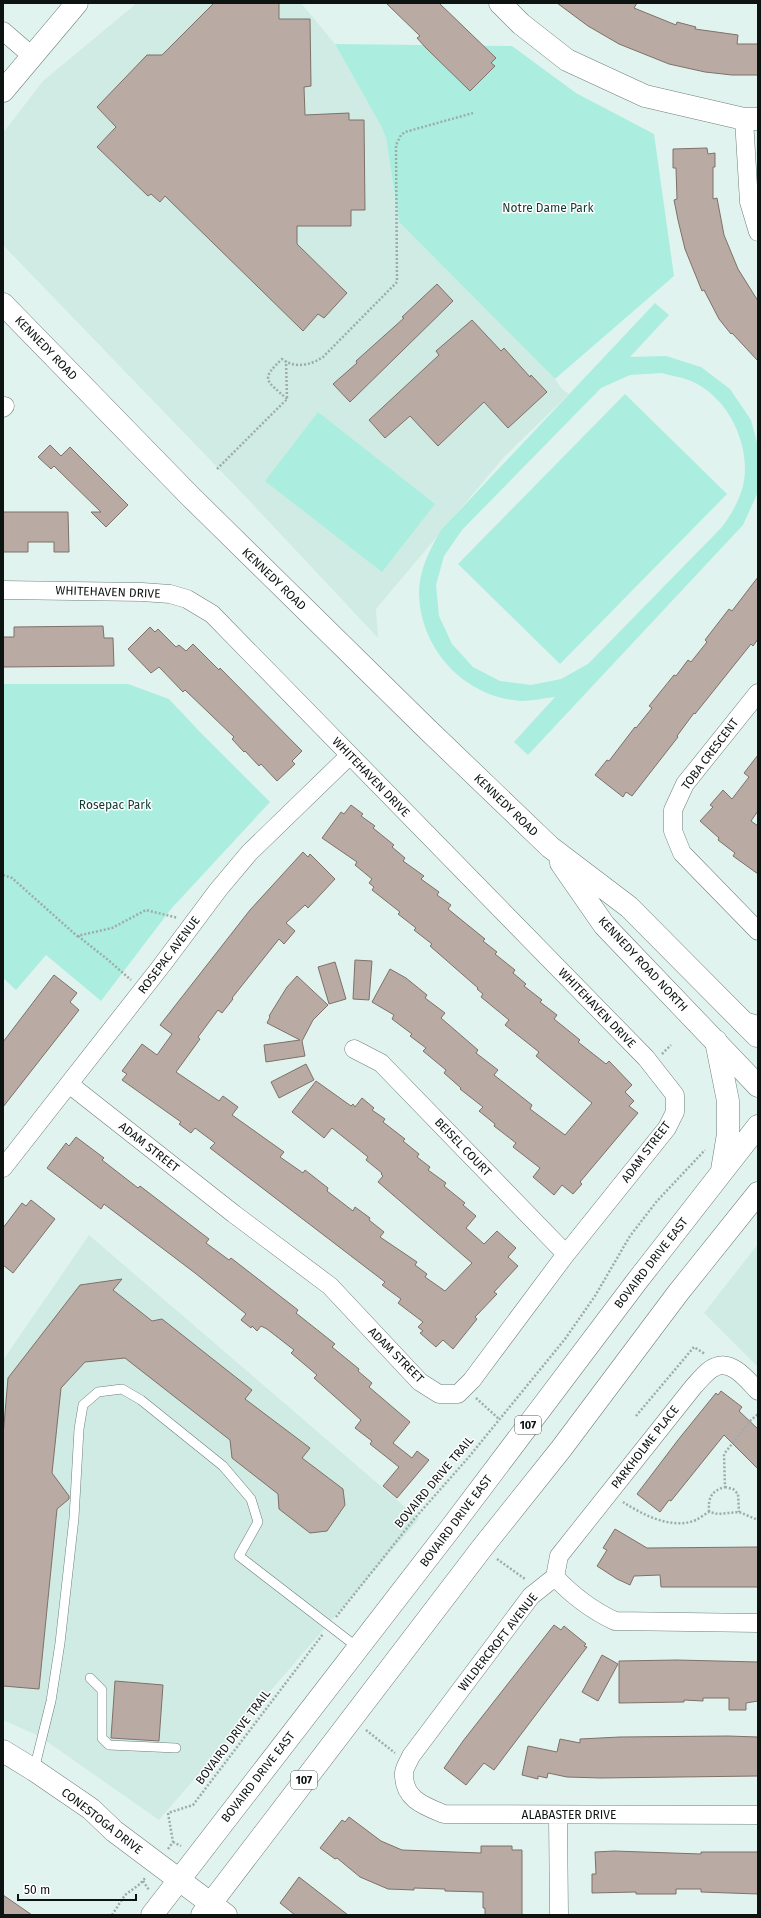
<svg xmlns="http://www.w3.org/2000/svg" width="761" height="1918" viewBox="0 0 761 1918" font-family="'Fira Sans',sans-serif">
<style>
.built{fill:#cfebe4}
.green{fill:#abeedf;fill-rule:evenodd}
.building{fill:#b9aba3;stroke:#7e7169}
.lines{fill:none;stroke-linecap:round;stroke-linejoin:round}
.service-casing{stroke:#6e7f7b;stroke-width:10}
.minor-casing{stroke:#6e7f7b;stroke-width:19}
.tertiary-casing{stroke:#6e7f7b;stroke-width:23}
.secondary-casing{stroke:#6e7f7b;stroke-width:23}
.primary-casing{stroke:#6e7f7b;stroke-width:23}
.path{stroke:#9daca8;stroke-width:2.5;stroke-dasharray:2 2;stroke-linecap:butt}
.service{stroke:#fff;stroke-width:9}
.minor{stroke:#fff;stroke-width:18}
.tertiary{stroke:#fff;stroke-width:22}
.secondary{stroke:#fff;stroke-width:22}
.primary{stroke:#fff;stroke-width:22}
.labels{text-anchor:middle;dominant-baseline:central;stroke-width:3;stroke-linejoin:round;paint-order:stroke}
.shield{fill:#fff;stroke:#555a58;stroke-width:1}
.shield-label{font-size:11px;font-weight:bold;fill:#0c1311}
.park-label{font-size:12px;fill:#113932;stroke:#fff}
.street-label{font-size:12px;fill:#0c1311;stroke:#fff}
</style>
<rect width="100%" height="100%" fill="#e1f3ee"/>
<path class="built" d="M137 3H301L335 44 381 126 386 138 399 222 555 379 562 389 569 394 504 457 376 609 378 638 243 494 3 245V133L43 81Z
M89 1235 419 1519 159 1820 39 1736 3 1720V1360Z
M758 1244V1367L704 1313Z"/>
<path class="green" d="M335 44 512 46 576 93 654 134 674 276 555 379 399 222 386 138 381 126Z
M655 303 669 315 630 357 666 356 701 367 730 389 751 420 758 446V492L743 525 528 755 514 742 555 697C544 698 532 701 521 701 464 697 420 649 419 593 419 570 430 549 441 530ZM662 373C671 376 682 377 691 381 729 397 752 447 743 486 739 501 731 515 722 527L588 664 561 679 531 685 500 681 473 667 452 644 439 616 436 585 444 556 462 530 601 388 630 375Z
M625 394 727 494 560 664 458 564Z
M318 412 435 504 382 572 265 481Z
M3 684H128L169 699 201 733 270 802 171 909 101 1001 46 955 16 990 3 978Z"/>
<path class="building" d="M214 3H279V19H310L311 86 304 87 305 115 349 113V120H364L365 210H351V226H297V244L347 293 324 318 318 314 303 331 165 196 160 202 151 194 148 196 97 147 116 127 97 107 147 55H162Z
M386 3H439L496 58 491 63 495 66 470 91 426 48 417 38 420 36Z
M557 3H637L634 8 676 25 677 22 696 27 695 29 738 35 737 44H758V75H732L705 72 669 64 619 44 588 26Z
M707 148 708 154 715 153V167H713V199L717 198 724 235 738 269 758 301V361L732 333 731 334 719 319 704 290 702 291 685 249 678 220 674 200 677 199 676 168H673V149Z
M437 284 453 301 350 402 333 384 357 363 356 361 404 318 402 317Z
M472 320 501 351 504 348 530 377 531 375 547 392 508 428 484 402 438 446 410 416 385 438 369 420 439 355 436 351Z
M50 445 61 456 70 447 128 505 106 527 91 512H101L54 466 51 469 38 457Z
M3 512H68L69 552H54V542H28V552H3Z
M758 577V639L753 646 751 644 695 714 694 713 677 736 678 737 632 796 626 792 623 797 595 775 607 760 609 761 635 727 636 728 652 708 649 706 674 675 676 676 688 660 691 662 707 642 705 640 729 609 732 611Z
M103 626 104 638H113L114 666 3 667V637H14V627Z
M150 627 155 632 158 629 176 647 179 645 186 651 193 644 219 670 220 668 302 751 292 761 295 764 277 781 261 764 259 766 245 751 244 752 232 739 234 737 185 690 183 692 159 667 151 673 128 649Z
M758 755V811L751 821 758 826V874L733 856 735 853 718 840 719 838 700 821 713 807 710 805 723 790 732 799 749 777 744 773Z
M351 805 363 814 361 816 375 826 373 828 394 845 392 847 405 858 403 861 424 876 421 879 439 892 437 895 451 905 448 909 485 939 483 941 497 952 495 954 515 970 513 973 526 984 524 986 542 1000 540 1002 557 1015 554 1019 580 1040 578 1042 606 1064 609 1061 632 1085 625 1092 634 1101 629 1106 638 1113 580 1182 582 1184 573 1194 562 1185 554 1195 533 1177 540 1168 513 1147 516 1143 494 1126 495 1124 479 1111 483 1107 460 1089 461 1088 444 1073 446 1070 423 1051 426 1048 410 1036 412 1034 392 1019 394 1015 372 1002 390 969 406 978 427 995 425 998 445 1013 441 1018 478 1050 476 1053 498 1070 494 1075 532 1105 530 1109 565 1135 592 1103 536 1056 539 1052 505 1025 509 1020 481 997 483 994 477 989 478 988 430 946 432 944 414 930 416 928 398 914 400 912 372 890 374 887 369 883 372 879 355 865 357 862 322 838 341 812 344 814Z
M303 852 308 857 310 854 335 879 308 908 305 905 286 923 295 931 284 944 279 939 232 998 233 999 222 1013 218 1010 198 1037 200 1039 176 1072 219 1101 223 1096 238 1107 232 1115 284 1152 280 1157 303 1173 305 1170 328 1188 327 1191 353 1211 355 1207 370 1218 369 1220 384 1232 380 1237 417 1262 415 1265 427 1274 425 1277 445 1291 472 1263 378 1182 383 1176 381 1174 382 1173 366 1160 368 1157 357 1148 332 1128 324 1138 292 1112 316 1081 351 1106 353 1104 355 1107 362 1098 374 1108 372 1110 385 1119 383 1122 405 1139 403 1141 419 1154 417 1157 430 1167 428 1170 446 1183 444 1186 465 1203 463 1205 476 1216 466 1228 484 1244 497 1231 516 1248 508 1257 518 1266 494 1292 497 1294 475 1317 477 1319 453 1349 443 1340 436 1347 420 1333 423 1331 418 1327 423 1322 398 1303 401 1299 382 1285 385 1282 210 1148 215 1143 195 1128 191 1133 179 1124 181 1122 122 1080 127 1074 122 1071 142 1044 157 1055 172 1034 160 1025 250 910Z
M355 960 372 961 369 1000 353 999Z
M335 962 346 999 329 1004 318 967Z
M54 975 77 993 70 1002 79 1010 3 1107V1042Z
M297 976 328 1005 313 1020 302 1041 305 1056 266 1062 264 1045 300 1040 267 1023 270 1017 269 1016 287 987Z
M306 1064 314 1080 279 1098 271 1082Z
M76 1137 104 1158 102 1160 138 1188 140 1186 209 1239 206 1243 229 1260 231 1258 298 1310 296 1313 335 1344 332 1347 359 1369 358 1371 372 1383 369 1387 410 1422 393 1443 412 1458 417 1451 429 1460 397 1498 383 1486 399 1467 370 1444 372 1441 355 1428 361 1420 314 1378 317 1375 291 1353 294 1350 267 1329 261 1326 257 1331 252 1326 251 1328 241 1320 246 1314 195 1273 104 1204 101 1209 47 1168 66 1143 69 1146Z
M31 1200 55 1219 13 1273 3 1265V1228L22 1203 26 1206Z
M122 1279 113 1290 152 1321 162 1319 252 1390 245 1399 310 1448 302 1458 343 1489 345 1505 327 1531 310 1533 279 1509 278 1494 232 1458 230 1440 125 1358 85 1362 61 1388 52 1473 69 1496V1499L57 1509 39 1689 3 1686V1436L8 1378 80 1285Z
M721 1391 742 1407 739 1411 758 1429V1469L724 1435 671 1501 669 1500 660 1512 637 1494 678 1440 716 1393 718 1395Z
M615 1529 647 1548 758 1547V1587H661L660 1575 634 1576 630 1585 617 1579 597 1566 607 1550 603 1548Z
M554 1625 561 1630 564 1626 586 1644 584 1646 587 1647 494 1770 484 1763 466 1785 444 1768 463 1741Z
M602 1655 618 1664 598 1701 582 1692Z
M677 1660 758 1662V1701L746 1703V1710H729V1698H703V1701L684 1700V1702L619 1703V1661Z
M115 1681 163 1685 159 1741 111 1738Z
M728 1736 758 1737V1776L601 1778 567 1777 548 1773 547 1778 538 1776V1779L522 1775 528 1746 557 1752 560 1739 580 1743V1739L620 1737Z
M349 1817 381 1841 402 1850 481 1853V1846H512V1850H522V1915H485V1908H483V1892L445 1891V1889L414 1888V1890L388 1889 360 1877 337 1858 335 1859 320 1848 342 1820 345 1822Z
M614 1851 701 1854V1852H758V1894L701 1892V1889H676V1894H636V1892L592 1893V1874H596L595 1852Z
M299 1877 348 1915H295L280 1903Z
M3 1895 32 1915H3Z"/>
<g class="lines">
<g class="service-casing">
<path id="service" d="M90 1678 102 1690V1738L109 1745 176 1748
M34 1770 51 1701 60 1643 74 1518 79 1429 83 1405 98 1392 122 1389 141 1400 223 1466 251 1499 258 1522 239 1556 357 1647"/>
</g>
<g class="minor-casing">
<path id="minor" d="M3 31 32 56
M744 119 749 202 758 232
M3 408 5 406
M3 590 142 592 170 594 187 599 212 614 646 1058 675 1095V1112L667 1128 566 1254 472 1380 458 1394H439L420 1382 330 1286 234 1214 69 1084
M758 693 685 784 673 810V831L682 853 758 931
M354 1049 381 1063 566 1254
M3 1168 162 965 218 890 249 853 350 755
M555 1577 531 1596 411 1756C409 1761 404 1768 404 1773 403 1799 424 1806 444 1814L758 1815
M555 1577 559 1556 694 1386C700 1380 707 1370 715 1367 732 1359 748 1381 758 1391
M555 1577C573 1596 591 1610 615 1621L758 1623
M558 1816 559 1915"/>
</g>
<g class="tertiary-casing">
<path id="tertiary" d="M500 3 521 24 567 60 645 96 744 119H758
M3 91 77 3
M3 1751 34 1770 91 1809 114 1831 226 1915"/>
</g>
<g class="secondary-casing">
<path id="secondary" d="M3 304 190 496 426 728 550 847 629 907 757 1036
M561 863 604 925 758 1086"/>
</g>
<g class="primary-casing">
<path id="primary" d="M744 1023 758 1027
M716 1041 728 1101V1134L722 1170
M152 1915 450 1529 637 1281 758 1126
M202 1915 482 1548 561 1449 678 1293 758 1193"/>
</g>
<path class="path" d="M287 399C266 380 260 380 282 359 295 369 311 365 323 357L397 282 396 145 401 135 405 132 473 113
M217 469 287 399 286 361
M3 875 12 878 77 936 112 928 146 910 178 918
M78 936 107 959 131 980
M662 1054 671 1045
M476 1398 499 1419
M636 1416 694 1347 705 1354
M725 1487 733 1489 738 1494 739 1512
M623 1502C643 1515 672 1530 696 1520 700 1518 705 1514 709 1512L718 1514 739 1512 758 1520
M709 1512C708 1498 711 1491 725 1487L724 1454 751 1420 758 1414
M497 1559 525 1579
M336 1617 415 1518 468 1458 565 1339 595 1296 630 1236 657 1201 705 1150
M366 1730 395 1753
M173 1842 181 1846
M168 1849 173 1842 168 1813 193 1805 323 1634
M143 1881 149 1890
M112 1915 125 1895 140 1884 146 1877"/>
<use href="#service" class="service"/>
<use href="#minor" class="minor"/>
<use href="#tertiary" class="tertiary"/>
<use href="#secondary" class="secondary"/>
<use href="#primary" class="primary"/>
</g>
<g class="labels">
<g class="shield">
<rect x="515" y="1416" width="26" height="18" rx="3"/>
<rect x="291" y="1771" width="26" height="18" rx="3"/>
</g>
<g class="shield-label">
<text x="528" y="1425">107</text>
<text x="304" y="1780">107</text>
</g>
<g class="park-label">
<text x="548" y="208">Notre Dame Park</text>
<text x="115" y="805">Rosepac Park</text>
</g>
<g class="street-label">
<text transform="translate(46 348) rotate(46)">KENNEDY ROAD</text>
<text transform="translate(274 579) rotate(44)">KENNEDY ROAD</text>
<text transform="translate(108 592) rotate(2)">WHITEHAVEN DRIVE</text>
<text transform="translate(710 754) rotate(-53)">TOBA CRESCENT</text>
<text transform="translate(371 777) rotate(46)">WHITEHAVEN DRIVE</text>
<text transform="translate(506 805) rotate(44)">KENNEDY ROAD</text>
<text transform="translate(169 955) rotate(-53)">ROSEPAC AVENUE</text>
<text transform="translate(643 964) rotate(47)">KENNEDY ROAD NORTH</text>
<text transform="translate(597 1008) rotate(46)">WHITEHAVEN DRIVE</text>
<text transform="translate(149 1147) rotate(38)">ADAM STREET</text>
<text transform="translate(463 1147) rotate(46)">BEISEL COURT</text>
<text transform="translate(646 1152) rotate(-53)">ADAM STREET</text>
<text transform="translate(651 1263) rotate(-52)">BOVAIRD DRIVE EAST</text>
<text transform="translate(396 1355) rotate(45)">ADAM STREET</text>
<text transform="translate(645 1447) rotate(-52)">PARKHOLME PLACE</text>
<text transform="translate(434 1482) rotate(-50)">BOVAIRD DRIVE TRAIL</text>
<text transform="translate(456 1521) rotate(-53)">BOVAIRD DRIVE EAST</text>
<text transform="translate(498 1642) rotate(-52)">WILDERCROFT AVENUE</text>
<text transform="translate(233 1737) rotate(-53)">BOVAIRD DRIVE TRAIL</text>
<text transform="translate(258 1777) rotate(-52)">BOVAIRD DRIVE EAST</text>
<text x="569" y="1815">ALABASTER DRIVE</text>
<text transform="translate(102 1821) rotate(38)">CONESTOGA DRIVE</text>
</g>
</g>
<rect width="761" height="1918" fill="none" stroke="#0c1311" stroke-width="8"/>
<path d="M18 1894v6h118v-6" fill="none" stroke="#0c1311" stroke-width="2"/>
<text x="24" y="1894" font-size="12" fill="#0c1311" stroke="#ffffff" stroke-width="3" paint-order="stroke">50 m</text>
</svg>
